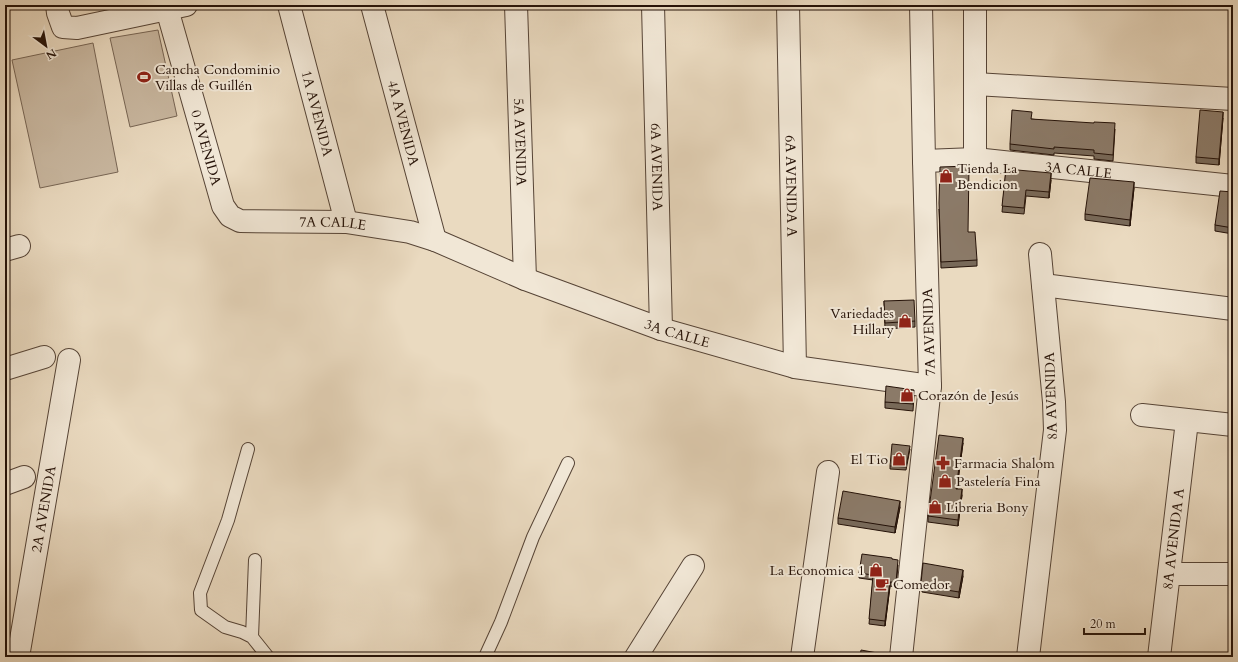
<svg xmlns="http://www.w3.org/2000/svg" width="1238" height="662" viewBox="0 0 1238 662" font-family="Cardo,serif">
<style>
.green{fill:#c9b8a1;stroke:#776554}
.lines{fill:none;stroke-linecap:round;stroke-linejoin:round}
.service-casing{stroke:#564436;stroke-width:14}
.minor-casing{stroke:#564436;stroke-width:24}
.service{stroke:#f1e7d6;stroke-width:12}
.minor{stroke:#f1e7d6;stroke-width:22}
.wall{fill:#786959;stroke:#251208}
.shaded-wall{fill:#615549;stroke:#251208}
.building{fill:#8b7a68;stroke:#251208}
.labels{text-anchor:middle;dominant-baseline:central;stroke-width:4;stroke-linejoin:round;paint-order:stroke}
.poi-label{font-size:14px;fill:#251208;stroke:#f1e7d6;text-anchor:start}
.street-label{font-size:14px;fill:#251208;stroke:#f1e7d6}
</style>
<rect width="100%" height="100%" fill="#eadac0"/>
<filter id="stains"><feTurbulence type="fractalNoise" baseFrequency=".005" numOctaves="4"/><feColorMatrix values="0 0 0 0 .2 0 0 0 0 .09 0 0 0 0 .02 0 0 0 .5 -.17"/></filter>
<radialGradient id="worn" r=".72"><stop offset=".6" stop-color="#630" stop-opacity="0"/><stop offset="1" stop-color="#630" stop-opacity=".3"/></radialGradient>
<path class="green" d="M158 30 177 116 130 127 110 38Z
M93 43 118 172 40 188 12 60Z"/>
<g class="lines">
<g class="service-casing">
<path id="service" d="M248 449 228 520 200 593 201 610 225 627 242 632 252 637 268 657
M252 637 255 560
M485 657 501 622 533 537 568 463"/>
</g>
<g class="minor-casing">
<g id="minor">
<path d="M57 5 58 13 63 27 77 28 186 5"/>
<path id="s1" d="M289 5 346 222"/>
<path id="s2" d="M372 5 435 240"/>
<path id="s3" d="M516 5 525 279"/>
<path id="s4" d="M653 5 661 329"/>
<path id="s5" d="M788 5 795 367"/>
<path id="s6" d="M167 9 223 206 230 216 240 221 346 222 410 232 435 240 525 279 661 329 795 367 930 386"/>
<path d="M975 84 1233 99"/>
<path d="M975 159V5"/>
<path id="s7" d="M924 161 975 159 1233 186"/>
<path d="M5 250 19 246"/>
<path d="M1043 285 1233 309"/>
<path d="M5 369 44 357"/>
<path d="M1142 415 1233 425"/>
<path d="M5 484 24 477"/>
<path d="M1169 574H1233"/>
<path id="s8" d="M18 657 69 360"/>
<path d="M636 657 693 566"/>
<path d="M802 657 828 472"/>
<path d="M901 657 930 386 924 161 921 5"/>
<path d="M1028 657 1055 430 1054 402 1040 254"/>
<path id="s9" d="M1159 657 1187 421"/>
</g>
</g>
<use href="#service" class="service"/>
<use href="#minor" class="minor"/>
</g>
<path class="wall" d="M1223 118 1219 165 1196 163V157Z
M1031 119 1115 129 1113 161 1094 159V156L1054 153V155L1010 150V144Z
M1006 169 1051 180 1049 198 1026 196 1024 214 1002 212Z
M1134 188 1130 226 1085 220V214Z
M1233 192V234L1215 231V225Z
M939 209 977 260V266L941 268Z
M884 301 915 321V327L885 329Z
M914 396 913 411 885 408V402Z
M963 443 957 489 962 495 958 526 928 522V516Z
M910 449 906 470 890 469V466Z
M900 507 895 533 838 524V518Z
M892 559 898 565 896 587 890 586 885 626 869 624 873 580 859 578V573Z
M963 576 959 598 922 592V589H921V583Z"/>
<path class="shaded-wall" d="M1223 112V118L1219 165V159Z
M1051 173V180L1049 198V192Z
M1134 182V188L1130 226V220Z
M963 438V443L956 494V489Z
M962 489V495L958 526V520Z
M900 501V507L895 533V527Z
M963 570V576L959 598V592Z
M890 582V586L885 626V621Z"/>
<path class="building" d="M1012 110 1032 112 1031 119 1094 123V122L1115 123 1113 155 1094 153V150L1054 147V149L1010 144Z
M1200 110 1223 112 1219 159 1196 157Z
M969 166 968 232H975L977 260 941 262 939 203 940 167Z
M1006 169 1051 173 1049 192 1026 190 1024 208 1002 206Z
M1090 178 1134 182 1130 220 1085 214Z
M1220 191 1233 192V228L1215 225Z
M914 300 915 321 885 323 884 301Z
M886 386 914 390 913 404 885 402Z
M939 435 963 438 956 489H962L958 520 928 516Z
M892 444 910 446 906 467 890 466Z
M843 491 900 501 895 527 838 518Z
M862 554 892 558V559L898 560 896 582H890L885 621 869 619 873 575 859 573Z
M923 563 963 570 959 592 922 586V583H921Z
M861 650 883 654 882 657H860Z"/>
<defs>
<g id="stadium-bare" transform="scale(1.08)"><path d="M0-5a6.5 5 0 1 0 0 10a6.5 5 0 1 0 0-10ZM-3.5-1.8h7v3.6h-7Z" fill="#8f2418" stroke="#f1e7d6" stroke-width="2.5" paint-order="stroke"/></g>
<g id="shop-bare" transform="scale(1.08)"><path d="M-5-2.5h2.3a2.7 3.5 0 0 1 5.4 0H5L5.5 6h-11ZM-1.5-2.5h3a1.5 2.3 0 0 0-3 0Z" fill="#8f2418" stroke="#f1e7d6" stroke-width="2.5" paint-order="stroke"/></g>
<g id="pharmacy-bare" transform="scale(1.08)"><path d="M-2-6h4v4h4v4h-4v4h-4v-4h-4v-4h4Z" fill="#8f2418" stroke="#f1e7d6" stroke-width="2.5" paint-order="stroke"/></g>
<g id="cafe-bare" transform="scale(1.08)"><path d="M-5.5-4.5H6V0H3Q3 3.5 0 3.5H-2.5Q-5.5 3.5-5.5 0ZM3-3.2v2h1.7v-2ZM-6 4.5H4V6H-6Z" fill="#8f2418" stroke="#f1e7d6" stroke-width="2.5" paint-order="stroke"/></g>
</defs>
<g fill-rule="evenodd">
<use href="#stadium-bare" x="144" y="77"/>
<use href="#shop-bare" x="946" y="176"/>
<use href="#shop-bare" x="905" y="321"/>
<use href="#shop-bare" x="907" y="395"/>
<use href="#shop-bare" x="899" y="459"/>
<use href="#pharmacy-bare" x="943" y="463"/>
<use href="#shop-bare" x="945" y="481"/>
<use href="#shop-bare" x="935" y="507"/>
<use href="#shop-bare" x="876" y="570"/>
<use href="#cafe-bare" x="882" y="584"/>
</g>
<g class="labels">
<g class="poi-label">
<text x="155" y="69">Cancha Condominio<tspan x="155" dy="16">Villas de Guillén</tspan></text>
<text x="957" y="168">Tienda La<tspan x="957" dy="16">Bendicion</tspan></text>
<text x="894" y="313" text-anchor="end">Variedades<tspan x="894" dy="16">Hillary</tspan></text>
<text x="918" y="395">Corazón de Jesús</text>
<text x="888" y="459" text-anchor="end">El Tio</text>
<text x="954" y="463">Farmacia Shalom</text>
<text x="956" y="481">Pastelería Fina</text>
<text x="946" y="507">Libreria Bony</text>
<text x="865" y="570" text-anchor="end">La Economica 1</text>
<text x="893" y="584">Comedor</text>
</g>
<g class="street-label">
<text stroke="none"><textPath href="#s1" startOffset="112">1A AVENIDA</textPath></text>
<text stroke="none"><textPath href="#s2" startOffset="122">4A AVENIDA</textPath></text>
<text stroke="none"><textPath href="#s3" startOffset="137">5A AVENIDA</textPath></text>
<text stroke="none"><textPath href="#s6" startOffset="144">0 AVENIDA</textPath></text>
<text stroke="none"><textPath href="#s4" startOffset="162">6A AVENIDA</textPath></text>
<text stroke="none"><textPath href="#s7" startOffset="155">3A CALLE</textPath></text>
<text stroke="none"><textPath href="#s5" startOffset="181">6A AVENIDA A</textPath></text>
<text stroke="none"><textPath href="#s6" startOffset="321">7A CALLE</textPath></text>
<text transform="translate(929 332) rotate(-92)">7A AVENIDA</text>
<text stroke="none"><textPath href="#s6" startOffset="685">3A CALLE</textPath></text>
<text transform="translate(1051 396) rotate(-92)">8A AVENIDA</text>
<text stroke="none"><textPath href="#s8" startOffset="150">2A AVENIDA</textPath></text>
<text stroke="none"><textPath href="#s9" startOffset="119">8A AVENIDA A</textPath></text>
</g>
</g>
<rect width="1238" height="662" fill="none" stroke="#eadac0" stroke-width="20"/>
<rect x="6" y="6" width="1226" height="650" fill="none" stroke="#251208" stroke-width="2"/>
<rect x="10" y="10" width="1218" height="642" fill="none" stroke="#251208"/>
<g transform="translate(46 46) rotate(148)" stroke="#f1e7d6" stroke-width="3" paint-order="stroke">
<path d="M0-3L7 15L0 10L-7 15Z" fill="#251208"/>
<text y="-6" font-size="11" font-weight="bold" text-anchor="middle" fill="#251208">N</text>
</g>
<path d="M1084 628v6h61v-6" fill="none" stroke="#251208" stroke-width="2"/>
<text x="1090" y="628" font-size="12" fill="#251208" stroke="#f1e7d6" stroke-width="3" paint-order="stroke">20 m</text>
<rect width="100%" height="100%" filter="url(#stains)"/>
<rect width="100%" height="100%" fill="url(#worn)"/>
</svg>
